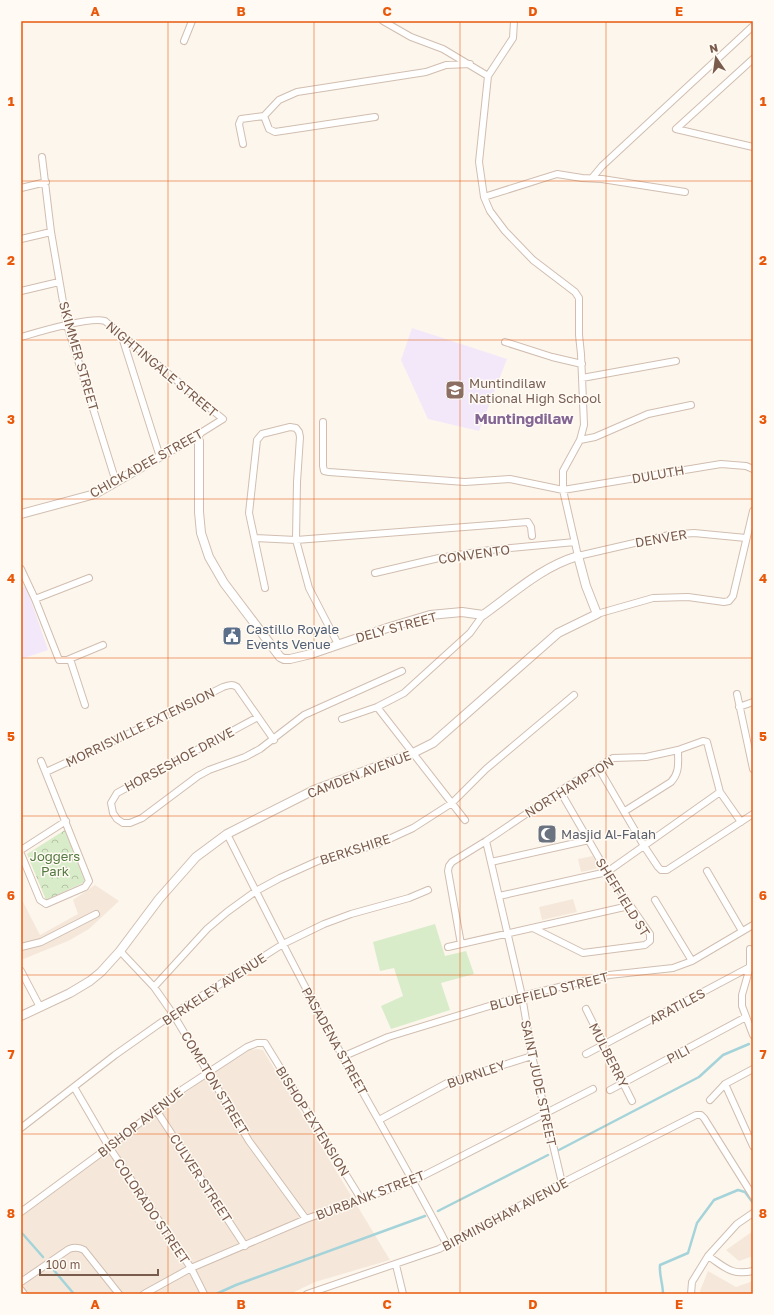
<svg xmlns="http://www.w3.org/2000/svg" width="774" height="1315" viewBox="0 0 774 1315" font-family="'Golos Text',sans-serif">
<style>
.residential{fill:#f5e8da}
.education{fill:#f3e8fa}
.grass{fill:#d8ecc9}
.park{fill:url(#park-crowns)}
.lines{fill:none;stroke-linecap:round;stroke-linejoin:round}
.stream{stroke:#a5d3da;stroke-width:2.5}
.minor-casing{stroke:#d1beb0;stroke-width:8}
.tertiary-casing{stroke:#d1beb0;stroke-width:10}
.minor{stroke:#fff;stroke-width:6}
.tertiary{stroke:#fff;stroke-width:8}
.grid{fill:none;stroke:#e8590c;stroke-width:1;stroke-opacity:0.55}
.labels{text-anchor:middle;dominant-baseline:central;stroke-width:3;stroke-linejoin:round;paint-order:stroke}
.street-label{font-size:13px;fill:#7a5c4d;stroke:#fffaf3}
.education-label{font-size:13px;fill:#785e54;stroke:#fffaf3;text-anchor:start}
.service-label{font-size:13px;fill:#4e5e75;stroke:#fffaf3;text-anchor:start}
.worship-label{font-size:13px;fill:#5b616d;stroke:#fffaf3;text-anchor:start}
.park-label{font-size:13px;fill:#537a41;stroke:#fffaf3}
.quarter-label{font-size:15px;font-weight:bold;fill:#846695;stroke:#fffaf3}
.neatline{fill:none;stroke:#e8590c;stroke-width:1.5}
.grid-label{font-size:13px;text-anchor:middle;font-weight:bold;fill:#e8590c}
</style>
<defs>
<pattern id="park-crowns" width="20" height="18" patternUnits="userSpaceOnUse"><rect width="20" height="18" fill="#d8ecc9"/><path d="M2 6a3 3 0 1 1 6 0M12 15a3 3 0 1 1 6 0" fill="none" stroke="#b4c2a5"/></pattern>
</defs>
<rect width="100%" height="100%" fill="#fdf6ec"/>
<path class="residential" d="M593 856 600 868 581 872 578 859Z
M95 885 119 901 89 929 68 941 21 960V898L40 935 78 914 73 900Z
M573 899 577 912 542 920 539 907Z
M257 1049 263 1050 390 1260 315 1282 290 1294H21V1217L122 1142 206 1077 250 1050Z
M753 1231V1256L739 1261 726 1250Z
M708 1271 736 1287 753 1281V1294H701L700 1291Z"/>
<path class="education" d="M412 328 507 359 479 431 428 419 401 360Z
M26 586 48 650 21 659V588Z"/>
<path class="grass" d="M435 924 445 956 466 951 474 974 441 983 450 1010 391 1029 381 1006 403 996 394 968 380 971 373 942Z"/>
<path class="park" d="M65 830 85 882 46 900 27 854Z"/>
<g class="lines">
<path class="stream" d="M557 1151 699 1077 723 1055 749 1044
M438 1211 548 1155
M21 1232 43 1257
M52 1268 74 1294
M216 1294 236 1285 425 1216
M663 1294C663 1284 659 1275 660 1265L688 1253 697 1223 714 1200 738 1190 745 1192 753 1203"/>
<g class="minor-casing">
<path id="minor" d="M383 21 411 37 443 49 488 76 479 162 484 197 490 211 505 231 533 260 575 292 579 298V335L581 354 584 425 580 440 563 471V490L578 556 669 535 694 533 746 538
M184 41 192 21
M488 76 513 38 514 21
M264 116 269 129 275 132 375 117
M676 129 753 59
M676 129 753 147
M243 144 239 124 241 119 264 116 279 100 297 92 426 72 446 65 470 64
M42 157 51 232 67 325 116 482
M592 178 602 166 753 26
M21 188 46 182
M484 197 557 174 582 178 602 179 685 192
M21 239 51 232
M21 291 59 282
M21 337C38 332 90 316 105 321L223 419 199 434V437
M122 337 160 457
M505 342 552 357 582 364
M582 378 676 361
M323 422V466L324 471 329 472 465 482 510 479 563 490 721 464 746 466 753 469
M580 440 595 437 648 414 691 405
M255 538 296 540 528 522 531 527 532 536
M21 569 35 599 59 660H67L103 645
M375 573 439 558 490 550 575 542
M265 588 249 513 257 440 262 434 290 427 296 428 299 432 300 437 297 482 296 540 309 588 338 644
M35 599 89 578
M597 614 653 598 688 597 724 602 729 601 733 596 753 511
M70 659 85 705
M737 694 753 769
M377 707 465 820
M739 707 753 702
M258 717 117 793 111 803 113 813 117 819 123 823H130L142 818 198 776 209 770 245 757 260 749 304 715 402 671
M342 719 377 707 404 693 470 633 483 615
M598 767 644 846 658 867 661 870H667L753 814
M46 772 141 728 223 687C229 685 232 684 237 687L274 740
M625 811 671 782C680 772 678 763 678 750
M227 834C265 909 302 984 343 1057 378 1120 414 1181 447 1245
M486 841 522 996 532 1056 562 1183
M21 850 66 821
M21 854 40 900 46 904 85 887 89 881 41 761
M491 862 589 840
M707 871 742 931
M499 896 607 872 720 792
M655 900 692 961
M533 928 583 953 645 945 650 941V934L607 872 560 791
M461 944 448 871 449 866 452 862 486 841 560 791 613 758 646 757 678 750 703 741 707 742 720 792 741 822
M21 947 41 942 96 914
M448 947 629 906
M750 949V967L742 995V1006L753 1035
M120 951 154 987 173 1014 249 1141 306 1219
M21 971 40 1007
M154 987 207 929 227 912 256 891 280 878 320 860 376 845 413 828 452 803 486 769 574 695
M586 1009 632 1101
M586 1054 750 967
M342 1057 388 1037 522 996 609 975 673 968 692 961 753 925
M725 1084 753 1146
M74 1087 109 1147 191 1268 204 1294
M610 1090 746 1017
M710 1100 725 1084 753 1069
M156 1110 245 1246
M379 1120 449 1082 532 1056
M21 1128 115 1055 173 1014 283 944 324 924 351 914 409 898 428 890
M21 1212 109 1147 183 1089 247 1047 257 1043H265L361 1199
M708 1256C725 1267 731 1276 753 1271
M396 1265 403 1294
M21 1282 69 1249C75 1247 79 1247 84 1250L119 1294
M21 1290 24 1294
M144 1294 191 1268 306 1219 413 1181 593 1089
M307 1294 439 1249 562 1183 696 1115H701L704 1118 753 1196
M691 1294 692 1282 708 1256 737 1224 753 1213"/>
</g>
<g class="tertiary-casing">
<path id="tertiary" d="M21 514 95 494 199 434
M21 1016 70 993 90 981 101 972 120 951 159 899 196 857 227 834 314 790 413 753 433 743 558 633 597 614 586 586 578 556C541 567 514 593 483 615L462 612 430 615 390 627 311 654 290 659H284L280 657 224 583 209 557 201 533 199 512V441"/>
</g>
<use href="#minor" class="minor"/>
<use href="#tertiary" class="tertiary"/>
</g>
<path class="grid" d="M168 21V1294M314 21V1294M460 21V1294M606 21V1294M21 181H753M21 340H753M21 499H753M21 658H753M21 816H753M21 975H753M21 1134H753"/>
<defs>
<g id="school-square" transform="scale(1)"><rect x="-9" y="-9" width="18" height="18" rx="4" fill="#8d6e63" stroke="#fffaf3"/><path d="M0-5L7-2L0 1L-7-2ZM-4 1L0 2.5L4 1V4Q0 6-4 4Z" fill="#fff"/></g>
<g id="civic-square" transform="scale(1)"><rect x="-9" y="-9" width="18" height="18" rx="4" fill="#5c6f8a" stroke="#fffaf3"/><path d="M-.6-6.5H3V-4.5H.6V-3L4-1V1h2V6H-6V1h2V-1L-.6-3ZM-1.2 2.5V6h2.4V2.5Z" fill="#fff"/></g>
<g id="mosque-square" transform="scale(1)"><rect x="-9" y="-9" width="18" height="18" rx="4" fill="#6b7280" stroke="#fffaf3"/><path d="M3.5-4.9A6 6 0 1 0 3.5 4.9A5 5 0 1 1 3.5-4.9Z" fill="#fff"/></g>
</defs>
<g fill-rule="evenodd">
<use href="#school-square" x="455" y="390"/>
<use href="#civic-square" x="232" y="636"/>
<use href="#mosque-square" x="547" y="834"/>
</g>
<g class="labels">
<g class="street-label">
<text transform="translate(79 356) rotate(74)">SKIMMER STREET</text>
<text transform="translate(162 369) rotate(40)">NIGHTINGALE STREET</text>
<text transform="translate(146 463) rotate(-29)">CHICKADEE STREET</text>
<text transform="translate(658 474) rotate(-10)">DULUTH</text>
<text transform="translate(661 538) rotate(-10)">DENVER</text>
<text transform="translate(474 554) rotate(-8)">CONVENTO</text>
<text transform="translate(396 627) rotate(-15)">DELY STREET</text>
<text transform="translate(140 727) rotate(-26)">MORRISVILLE EXTENSION</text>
<text transform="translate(179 759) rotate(-28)">HORSESHOE DRIVE</text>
<text transform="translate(359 774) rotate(-21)">CAMDEN AVENUE</text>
<text transform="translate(569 787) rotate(-32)">NORTHAMPTON</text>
<text transform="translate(355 849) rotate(-18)">BERKSHIRE</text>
<text transform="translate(623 897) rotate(58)">SHEFFIELD ST</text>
<text transform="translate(214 989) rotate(-33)">BERKELEY AVENUE</text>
<text transform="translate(549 991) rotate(-14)">BLUEFIELD STREET</text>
<text transform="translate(677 1006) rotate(-28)">ARATILES</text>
<text transform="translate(335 1041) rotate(61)">PASADENA STREET</text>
<text transform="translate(678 1054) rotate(-28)">PILI</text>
<text transform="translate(609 1055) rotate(63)">MULBERRY</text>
<text transform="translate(476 1074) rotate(-19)">BURNLEY</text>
<text transform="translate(215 1083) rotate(59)">COMPTON STREET</text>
<text transform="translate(539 1083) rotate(78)">SAINT JUDE STREET</text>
<text transform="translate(313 1121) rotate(58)">BISHOP EXTENSION</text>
<text transform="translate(140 1122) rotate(-38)">BISHOP AVENUE</text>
<text transform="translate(201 1178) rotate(57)">CULVER STREET</text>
<text transform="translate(370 1195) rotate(-21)">BURBANK STREET</text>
<text transform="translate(152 1211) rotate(56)">COLORADO STREET</text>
<text transform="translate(505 1214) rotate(-28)">BIRMINGHAM AVENUE</text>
</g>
<g class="education-label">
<text x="469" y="383">Muntindilaw<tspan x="469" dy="15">National High School</tspan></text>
</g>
<g class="service-label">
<text x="246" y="629">Castillo Royale<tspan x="246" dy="15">Events Venue</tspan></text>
</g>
<g class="worship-label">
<text x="561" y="834">Masjid Al-Falah</text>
</g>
<g class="park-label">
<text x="55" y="856">Joggers<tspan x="55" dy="15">Park</tspan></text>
</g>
<g class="quarter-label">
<text x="524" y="418">Muntingdilaw</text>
</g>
</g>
<rect width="774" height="1315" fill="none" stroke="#fffaf3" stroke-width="44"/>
<g transform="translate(716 58) rotate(347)" stroke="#fffaf3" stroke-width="3" paint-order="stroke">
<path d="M0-3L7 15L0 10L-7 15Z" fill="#7a5c4d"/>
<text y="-6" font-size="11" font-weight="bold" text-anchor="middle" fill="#7a5c4d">N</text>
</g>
<path d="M40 1269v6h118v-6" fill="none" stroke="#7a5c4d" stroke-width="2"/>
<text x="46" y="1269" font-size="12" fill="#7a5c4d" stroke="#fffaf3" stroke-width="3" paint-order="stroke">100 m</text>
<rect x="22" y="22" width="730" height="1271" class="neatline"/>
<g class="grid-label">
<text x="95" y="16">A</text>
<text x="241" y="16">B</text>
<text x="387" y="16">C</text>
<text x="533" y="16">D</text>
<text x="679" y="16">E</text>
<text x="11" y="106">1</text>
<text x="763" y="106">1</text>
<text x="11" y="265">2</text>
<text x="763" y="265">2</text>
<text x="11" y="424">3</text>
<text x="763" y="424">3</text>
<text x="11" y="583">4</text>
<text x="763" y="583">4</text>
<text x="11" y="741">5</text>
<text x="763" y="741">5</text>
<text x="11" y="900">6</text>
<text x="763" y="900">6</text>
<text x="11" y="1059">7</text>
<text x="763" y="1059">7</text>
<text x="11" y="1218">8</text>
<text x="763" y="1218">8</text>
<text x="95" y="1309">A</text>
<text x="241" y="1309">B</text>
<text x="387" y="1309">C</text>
<text x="533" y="1309">D</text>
<text x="679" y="1309">E</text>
</g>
</svg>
